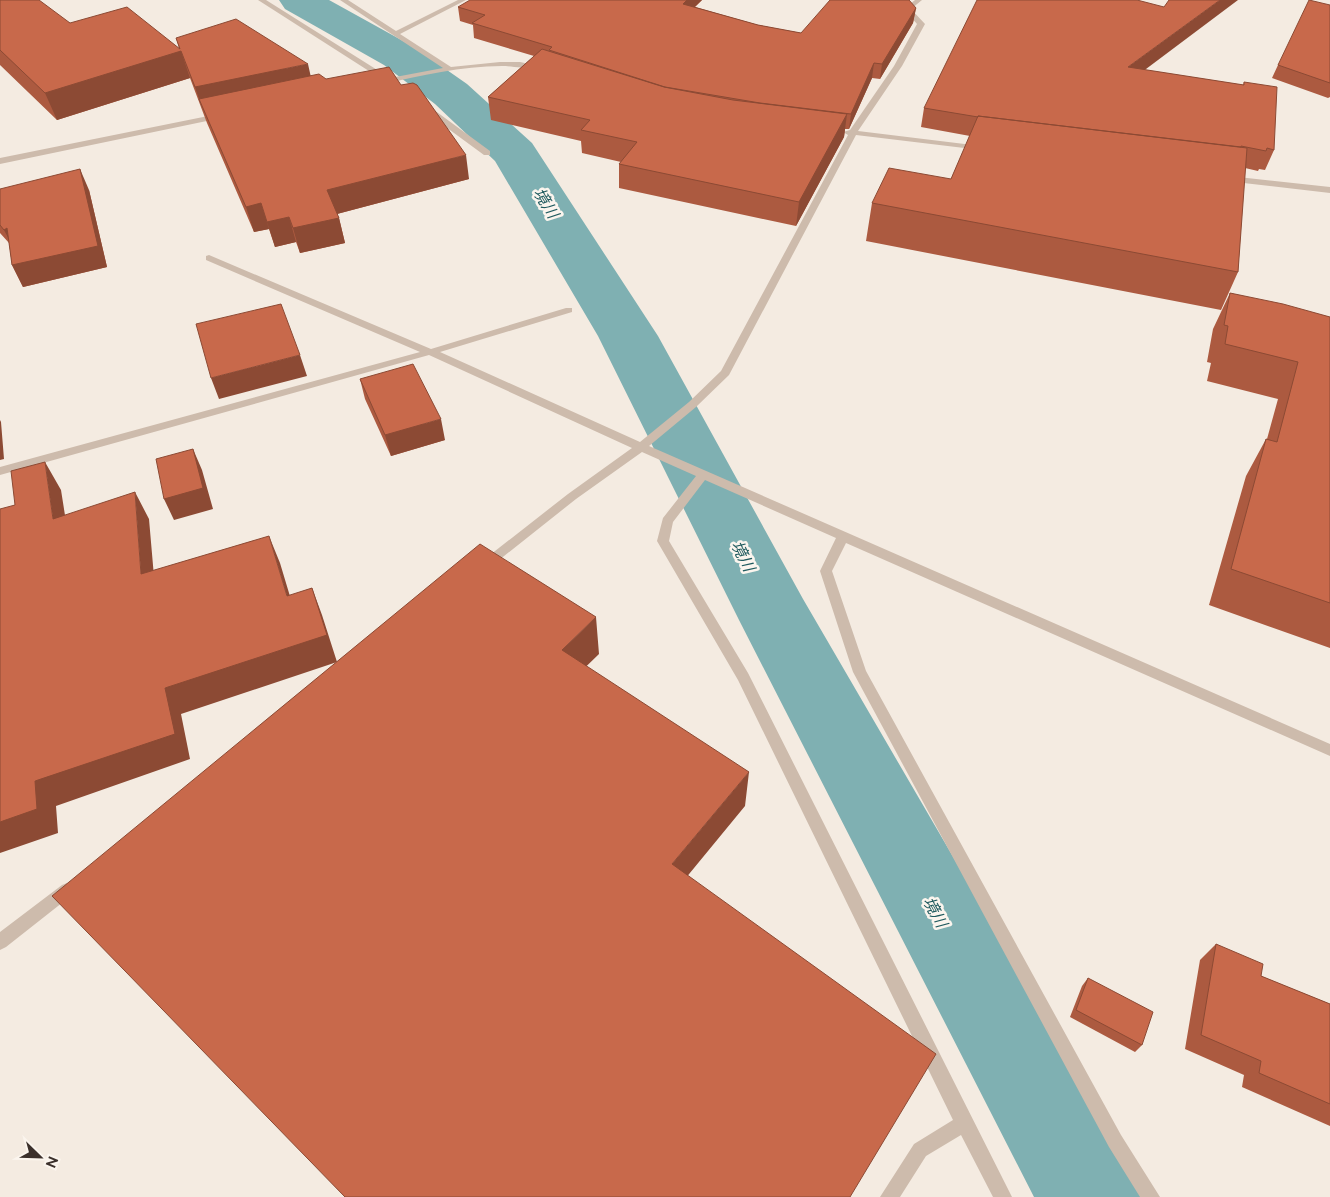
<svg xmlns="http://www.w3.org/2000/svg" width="1330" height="1197" viewBox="0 0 1330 1197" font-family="Raleway,'Noto Sans JP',sans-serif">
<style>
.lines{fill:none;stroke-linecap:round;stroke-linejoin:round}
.river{fill:#7fb0b2;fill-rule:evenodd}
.street{fill:#cdbbac;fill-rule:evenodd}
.wall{fill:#ac5a40}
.shaded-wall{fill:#8c4a34}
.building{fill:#c8694b;stroke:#8c4a34}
.labels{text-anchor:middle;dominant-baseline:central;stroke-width:5;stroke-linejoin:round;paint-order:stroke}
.water-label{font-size:16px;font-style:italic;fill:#1f5a5e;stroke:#fbf5ee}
</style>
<rect width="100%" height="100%" fill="#f4ebe1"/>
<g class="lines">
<path class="river" d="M279 0H329L414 47 467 84 532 143 658 336 803 599 1129 1159 1145 1197H1034L739 620 598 336 495 161 435 104 384 65 285 9Z"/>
<path class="street" d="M258 0H266L390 78 443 68 340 0H348L396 31 458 0H466L400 34 451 67 500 62H520L544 67C538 71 511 66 502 66 461 66 421 76 382 84L378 82 383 80Z
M915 0H922L911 9 925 24 902 66 858 131 981 146 985 148 981 150 856 135 729 375 696 407 649 446 1330 744V756L846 543 832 571 866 671 1121 1135 1160 1197H1140L1109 1147 853 672 820 571 836 538 705 480 673 522 669 541 748 673 1012 1197H993L961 1135 926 1156 900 1197H880L914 1144 953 1120 738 680 657 541 663 518 696 476 642 452 576 499 489 568H481L479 565 481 562 568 494 632 448 429 355 0 475V467L420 352 206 260V256L209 255 431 349 566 308H572V312L440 352 640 442 689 402 721 371 848 135 843 132 850 130 894 66 917 24 904 9Z
M424 107H430L490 151V155H484L424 111Z
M223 113H226V117L0 164V158Z
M1229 176 1330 187V193L1226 181 1225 179Z
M67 883 72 885 75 890 72 895 6 947 0 950V932L62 885Z"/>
</g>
<path class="wall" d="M0 0 70 23 179 48 176 38 311 76 326 79 401 85 469 179 337 214 339 218 345 243 300 253 296 242 275 247 269 229 254 232 207 123 190 78 57 120 0 65Z
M702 0 695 7 758 25 801 33 916 8 913 23 880 79 872 78 849 129H845L844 137 796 226 619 188V164L621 162 582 153 581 141 491 120 488 97 534 56 474 38 473 25 460 21 458 7Z
M1330 5V97L1328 98 1272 78 1278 65Z
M1145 70 1243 85 1244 82 1274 150 1265 170 1259 169 1258 171 1245 168 1238 272 1221 310 866 241 872 203 951 179 970 136 921 127 924 108Z
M0 189 89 190 107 267 23 287 12 265 9 243 0 233Z
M1230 293 1330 317V648L1209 605 1246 476 1266 439H1267L1278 399 1207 381 1211 363 1207 362 1213 329Z
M360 379 445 440 391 456 365 399Z
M1216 944 1261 976 1330 1004V1126L1242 1087 1244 1075 1185 1049 1200 960Z
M1088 978 1142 1045 1135 1052 1070 1017 1082 986Z"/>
<path class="shaded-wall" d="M687 0H702L683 18V4Z
M1220 0H1238L1122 87 1128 67Z
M916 8 913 23 880 79 882 64Z
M181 51 190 78 57 120 45 93Z
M874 63 872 78 849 129 851 114Z
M308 64 314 91 199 99 204 114 195 87Z
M847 114 844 137 796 226 799 202Z
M466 155 469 179 333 215 327 190Z
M80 169 89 190 107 267 23 287 12 265Z
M261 203 269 229 254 232 246 207Z
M289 217 296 242 275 247 267 222Z
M339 218 345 243 300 253 293 228Z
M7 228 15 251 4 230Z
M300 355 307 376 219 399 211 378Z
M441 419 445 440 391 456 385 435Z
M0 420 1 422 4 459 0 460Z
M193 449 202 470 213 509 174 520 164 499Z
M45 462 61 490 70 547 53 519Z
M135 492 149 519 156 600 141 574Z
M269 536 280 563 298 623 287 596Z
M312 588 322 615 337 662 181 714 190 759 56 806 58 833 0 853V822L35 781 165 688Z
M596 617 599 654 566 686 562 650Z
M749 772 745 806 671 896 672 864Z"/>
<path class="building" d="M0 0H39L70 23 127 7 180 49 176 38 236 19 308 64 195 87 181 51 45 93 0 50Z
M470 0H687L683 4 758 25 801 33 830 0H909L916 8 882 64 874 63 851 114 760 103 665 87 549 50 552 47 472 23 485 15 458 7Z
M977 0H1137L1164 7 1169 0H1220L1128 67 1244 85V82L1277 87 1274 150 1267 148 1266 151 1241 146V147L978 116V117L924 108Z
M1309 0 1330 5V83L1278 65Z
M542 49 664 87 733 100 847 114 799 202 619 164 637 142 581 130 590 120 488 97Z
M389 67 401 85 413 83 417 85 466 155 327 190 339 218 293 228 289 217 267 222 261 203 246 207 199 99 319 74 326 79Z
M978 116 1247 148 1238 272 872 203 889 168 951 179Z
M80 169 98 246 12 265 7 228 4 230 0 225V189Z
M1230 293 1283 304 1330 317V603L1231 569 1266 439 1277 442 1298 362 1225 344 1228 326 1224 325Z
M281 304 300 355 211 378 196 324Z
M413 364 441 419 385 435 360 379Z
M193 449 203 488 164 499 156 459Z
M45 462 53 519 135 492 141 574 269 536 287 596 312 588 327 635 165 688 175 734 35 781 37 809 0 822V509L15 505 11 471Z
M480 544 596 617 562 650 749 772 672 864 936 1054 850 1197H345L52 896Z
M1216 944 1263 964 1261 976 1330 1004V1104L1259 1073 1261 1061 1201 1035Z
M1088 978 1153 1012 1142 1045 1076 1010Z"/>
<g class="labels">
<g class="water-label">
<text transform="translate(546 203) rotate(58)">境川</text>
<text transform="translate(743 556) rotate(63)">境川</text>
<text transform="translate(935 912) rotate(61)">境川</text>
</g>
</g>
<g transform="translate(40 1157) rotate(113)" stroke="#fbf5ee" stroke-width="4" paint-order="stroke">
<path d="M0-4L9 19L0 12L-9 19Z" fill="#3b302b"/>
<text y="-8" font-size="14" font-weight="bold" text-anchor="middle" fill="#3b302b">N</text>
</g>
</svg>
